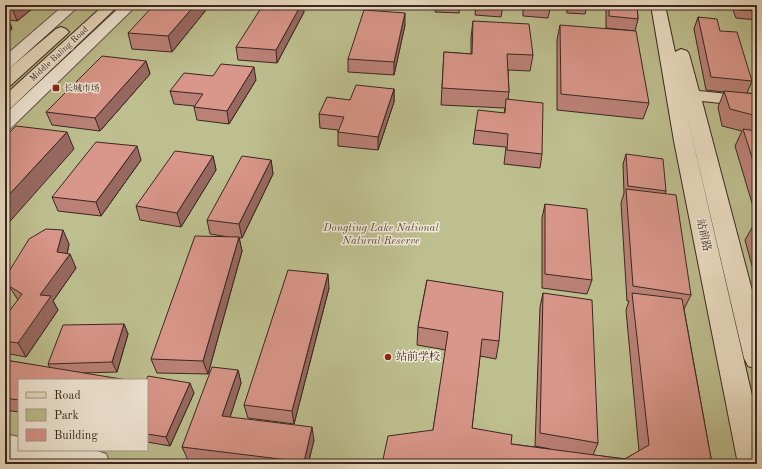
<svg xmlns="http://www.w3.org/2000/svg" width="762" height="469" viewBox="0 0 762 469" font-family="'Old Standard TT','Noto Serif SC',serif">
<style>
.green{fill:#bebf8f;stroke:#7b7358;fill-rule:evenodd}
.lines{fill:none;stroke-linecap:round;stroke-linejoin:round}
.minor-casing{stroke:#65554a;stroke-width:2}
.major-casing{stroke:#382721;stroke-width:2}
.minor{fill:#f3ead9;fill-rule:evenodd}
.major{fill:#ecdec4;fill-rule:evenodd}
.wall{fill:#bb8177;stroke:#382721}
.shaded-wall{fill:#986961;stroke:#382721}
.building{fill:#d9968a;stroke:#382721}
.poi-dot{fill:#8f2418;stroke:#f3ead9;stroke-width:1.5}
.labels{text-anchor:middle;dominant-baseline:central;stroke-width:3;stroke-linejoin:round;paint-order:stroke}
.far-street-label{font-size:9px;fill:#382721;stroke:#f3ead9}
.far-poi-label{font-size:9px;fill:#382721;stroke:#f3ead9;text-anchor:start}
.park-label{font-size:11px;font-style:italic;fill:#5a4d3c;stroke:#f3ead9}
.street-label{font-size:11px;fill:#382721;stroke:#f3ead9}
.poi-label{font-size:11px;fill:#382721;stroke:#f3ead9;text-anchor:start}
</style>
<rect width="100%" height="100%" fill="#ecdec4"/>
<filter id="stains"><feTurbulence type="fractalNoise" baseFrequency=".005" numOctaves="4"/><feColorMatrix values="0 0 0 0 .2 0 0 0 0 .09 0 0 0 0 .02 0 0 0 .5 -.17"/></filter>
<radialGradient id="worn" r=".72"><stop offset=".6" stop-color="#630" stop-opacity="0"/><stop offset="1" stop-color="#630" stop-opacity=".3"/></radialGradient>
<path class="green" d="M5 5H757V464H5ZM19 380H147V450H19Z"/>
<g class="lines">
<g class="minor-casing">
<path id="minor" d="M64 5H80L11 67 5 69V56Z
M122 5H137L11 128 5 129V114Z
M5 434 19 437V450H95L106 454 110 464H18L5 462Z"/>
</g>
<g class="major-casing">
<path id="major" d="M104 5H119L11 108 5 109V95Z
M651 5H665L675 52 681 49 687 51 689 54 699 91 757 97V107L702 101 757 309V369L748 366 744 358 686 111 757 417V464H738L674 141Z
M61 27 66 29 69 32 66 35 11 85 5 86V72L56 29Z"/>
</g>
<use href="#minor" class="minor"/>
<use href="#major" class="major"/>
</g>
<path class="wall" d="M5 5H37L17 21 9 20 12 29 5 35Z
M210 5 172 52 132 49 128 33Z
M387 5H413L412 7Z
M436 5H460L459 13 435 12Z
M476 5H503L501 17 475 15Z
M523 5H550V9L548 18 523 16Z
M566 5H587L585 14 567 13Z
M606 5H637L638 19 635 31 606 28Z
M731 5H757V20L736 18Z
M304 12 277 63 238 60 236 47Z
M698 17 720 31 752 81 747 93 757 94V220L735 146 742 131 722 126 718 107 724 92 706 90 694 29Z
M473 21 533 55 530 71 508 70 509 92 508 99 542 154 540 168 504 164 506 147 473 144 475 130 504 113 505 108 441 105 444 52 471 54V37Z
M405 25 394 75 348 72V59Z
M560 25 649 103 643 119 557 110V40Z
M146 61 150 74 100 131 52 125 46 112Z
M256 80 229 124 197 120 194 107V106L174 104 170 91Z
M394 89V102L378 150 338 146V130L320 128 319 114Z
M626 154 666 191 665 194 691 295 684 309 712 464H382L433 430 446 350 417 345 418 327 427 280 499 341 496 359 480 356 472 428 511 444 550 449 535 446 540 307 543 293 598 443 593 455 625 459 639 451 626 310 629 301H627L621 203 624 193 623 164Z
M213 156 216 170 181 227 140 220 136 206Z
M141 160 101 216 58 211 52 197Z
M271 160 273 174 242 238H239L242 251 208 374 157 373 151 359 229 237 210 234 207 220Z
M545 204 592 280 587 294 542 288V218Z
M753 226H757V284L745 240Z
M69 244 67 253 76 268 53 301 58 310 26 357 5 353V317L18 300 9 286Z
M329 288 294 424 248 418 244 405Z
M124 324 128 334 117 372 82 373 19 380V412L5 410V360L50 368 48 364Z
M238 370 241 383 230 417 314 440 308 464H222L188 460 182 447Z
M147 380 194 393 170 446 147 442Z"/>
<path class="shaded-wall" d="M17 5H37L17 21 12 8Z
M195 5H210L172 52 168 36Z
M301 5H304V12L277 63 276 50Z
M405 13V25L394 75V62Z
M7 17 12 29 5 35V18Z
M146 61 150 74 100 131 95 118Z
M254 67 256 80 229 124 227 111Z
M394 89V102L378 150V137Z
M67 132 74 149 5 227V199Z
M137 146 141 160 101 216 96 202Z
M213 156 216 170 181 227 177 213Z
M271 160 273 174 242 238 239 224Z
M63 230 69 244 66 260 70 254 76 268 53 301 58 310 26 357 18 343 40 295 57 252Z
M239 237 242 251 208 374 203 361Z
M328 274 329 288 294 424 292 411Z
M124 324 128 334 117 372 112 362Z
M238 370 241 383 226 430 222 416Z
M190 383 194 393 170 446 166 437Z
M312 427 314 440 308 464H304V462Z"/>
<path class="building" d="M5 5H17L12 8H5Z
M154 5H195L168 36 128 33Z
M263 5H301L276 50 236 47Z
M476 5H502V9L476 6Z
M525 5H550V9L525 7Z
M609 5H637L638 19 609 16Z
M737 5H757V11L739 10Z
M364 10 405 13 394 62 348 59Z
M698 17 717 19 720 31 737 32 752 81 711 77Z
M473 21 529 24 533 55 507 54 509 92 442 88 444 52 472 54Z
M560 25 636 31 649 103 561 94Z
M102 56 146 61 95 118 46 112Z
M221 64 254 67 227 111 194 107 203 94 170 91 184 73 213 76Z
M356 85 394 89 378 137 338 132 344 117 319 114 327 97 350 100Z
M724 91 757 94V116L730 109Z
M506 99 543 103 542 154 507 150 508 134 475 130 478 110 505 113Z
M16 126 67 132 5 199V137Z
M743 129 757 131V173Z
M96 142 137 146 96 202 52 197Z
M175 151 213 156 177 213 136 206Z
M626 154 663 159 666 191 628 186Z
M242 156 271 160 239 224 207 220Z
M626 189 676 195 691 295 633 286Z
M545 204 587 209 592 280 545 274Z
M753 226H757V240Z
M46 229 63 230 57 252 70 254 40 295 51 296 18 343 5 341V317L22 294 9 286 8 273 29 239Z
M195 236 239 237 203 361 151 359Z
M288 270 328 274 292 411 244 405Z
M427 280 503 292 499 341 482 339 472 428 512 435 511 444 625 459 649 445 632 293 682 299 712 464H382L388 436 433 430 448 332 418 327Z
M543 293 592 300 598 443 540 433Z
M124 324 112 362 48 364 63 325Z
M5 360 127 380H19V400L5 398Z
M212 367 238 370 222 416 312 427 304 462 182 447Z
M148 376 190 383 166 437 147 434V380H146Z"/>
<g class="poi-dot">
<rect x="52" y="84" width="8" height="8" rx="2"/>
<circle cx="388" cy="357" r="4"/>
</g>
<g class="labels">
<g class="far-street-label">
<text transform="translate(59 54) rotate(-43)">Middle Baling Road</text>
</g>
<g class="far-poi-label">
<text x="64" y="88">长城市场</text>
</g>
<g class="park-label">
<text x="381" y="228">Dongting Lake National<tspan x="381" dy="13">Natural Reserve</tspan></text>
</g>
<g class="street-label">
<text transform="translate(703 235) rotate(78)">站前路</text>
</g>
<g class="poi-label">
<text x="396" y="357">站前学校</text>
</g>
</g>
<rect width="762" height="469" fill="none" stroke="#ecdec4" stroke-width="20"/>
<rect x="6" y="6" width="750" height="457" fill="none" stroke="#382721" stroke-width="2"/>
<rect x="10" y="10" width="742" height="449" fill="none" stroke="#382721"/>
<rect x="18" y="379" width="130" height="72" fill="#f3ead9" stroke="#a89c8f"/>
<rect x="26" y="392" width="20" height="6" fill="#ecdec4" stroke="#a89c8f"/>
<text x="54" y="399" font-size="12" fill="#382721">Road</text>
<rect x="26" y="409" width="20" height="12" fill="#bebf8f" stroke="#a89c8f"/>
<text x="54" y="419" font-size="12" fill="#382721">Park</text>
<rect x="26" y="429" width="20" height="12" fill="#d9968a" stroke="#a89c8f"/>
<text x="54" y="439" font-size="12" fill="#382721">Building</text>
<rect width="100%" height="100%" filter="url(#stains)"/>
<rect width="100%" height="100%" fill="url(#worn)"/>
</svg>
